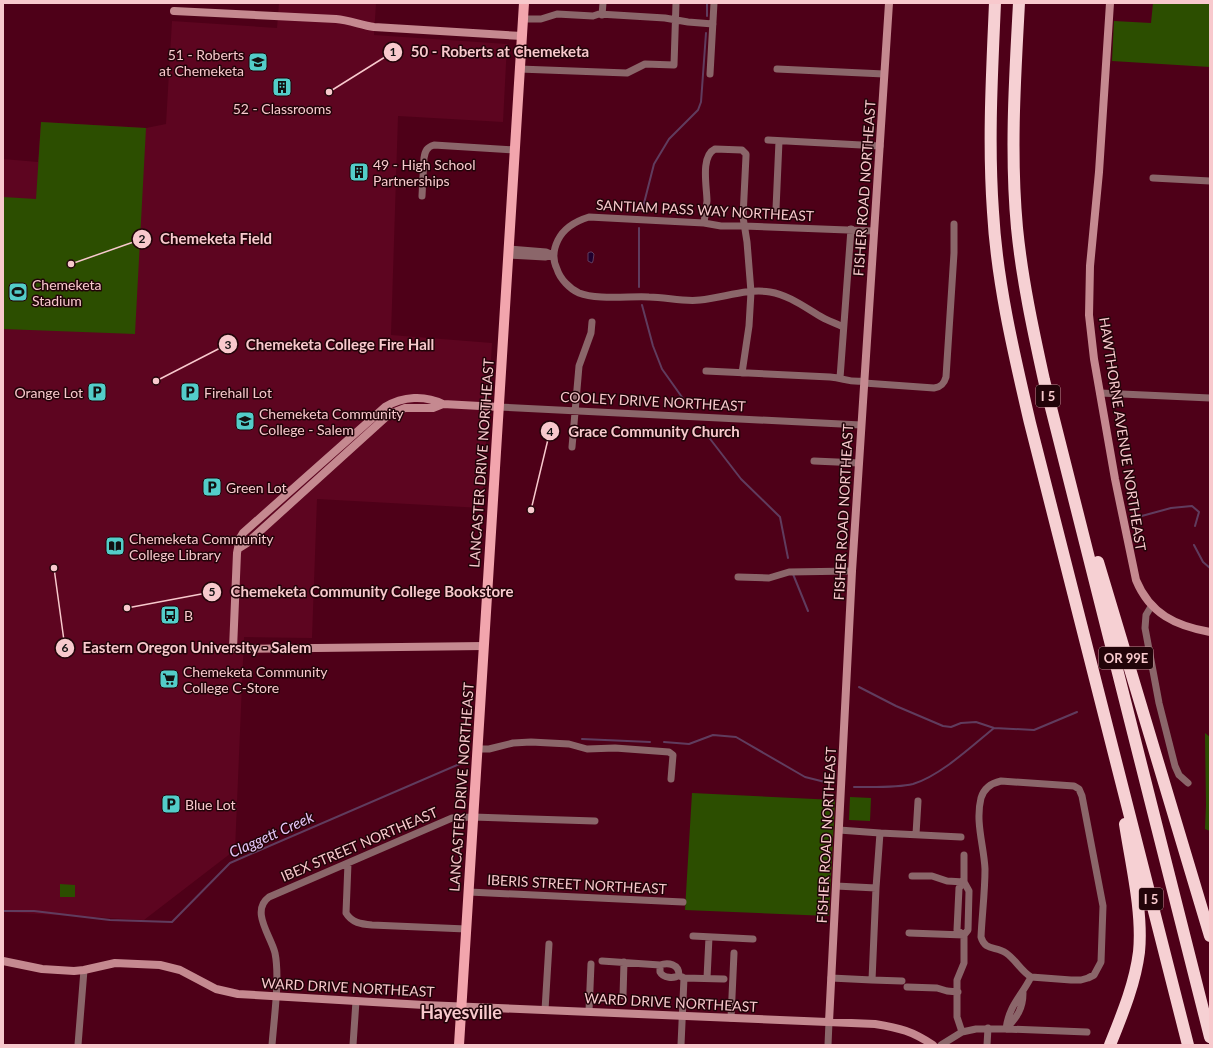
<svg xmlns="http://www.w3.org/2000/svg" width="1213" height="1048" viewBox="0 0 1213 1048" font-family="Lato,sans-serif">
<style>
.built{fill:#5d0520}
.green{fill:#2c4e00}
.water{fill:#1f002e;stroke:#603c5e}
.lines{fill:none;stroke-linecap:round;stroke-linejoin:round}
.stream{stroke:#603c5e;stroke-width:2}
.street{stroke:#8b666a;stroke-width:7}
.secondary{stroke:#c58990;stroke-width:8}
.primary{stroke:#f2a5ad;stroke-width:10}
.highway{stroke:#f6d0d3;stroke-width:12}
.labels{text-anchor:middle;dominant-baseline:central;stroke-width:3;stroke-linejoin:round;paint-order:stroke}
.shield{fill:#220409;stroke:#b88e92;stroke-width:1}
.shield-label{font-size:13px;font-weight:bold;fill:#f8c9cd}
.poi-label{font-size:14px;fill:#f8c9cd;stroke:#220409;text-anchor:start}
.street-label{font-size:14px;fill:#f8c9cd;stroke:#220409}
.water-label{font-size:15px;font-style:italic;fill:#e5c6f8;stroke:#220409}
.district-label{font-size:18px;font-weight:bold;fill:#f8c9cd;stroke:#220409}
.leader{fill:none;stroke:#f8c9cd;stroke-width:1.5}
.callout-dot{fill:#f8c9cd;stroke:#220409;stroke-width:1.5}
.mark-label{font-size:12px;text-anchor:middle;font-weight:bold;fill:#111}
.callout-label{font-size:15px;text-anchor:middle;font-weight:bold;fill:#f8c9cd;stroke:#220409;stroke-width:3;stroke-linejoin:round;paint-order:stroke}
</style>
<rect width="100%" height="100%" fill="#4e0018"/>
<path class="built" d="M279 3H376L374 35 507 44 503 122 398 116 391 335 492 343 482 508 317 499 312 638 244 637 235 850 144 920 3 912V159L38 162 41 122 146 128 166 124 172 21 277 28Z"/>
<path class="green" d="M1153 3H1210V67L1112 61 1114 21 1151 23Z
M41 122 146 128 135 334 3 329V197L36 199Z
M1205 733 1210 737V831L1205 829 1206 805Z
M692 793 835 800 829 916 685 910Z
M850 797 871 798 870 821 849 820Z
M60 884 75 885V897H60Z"/>
<path class="water" d="M590 252H592L594 254 593 261 592 263 588 261V253Z"/>
<g class="lines">
<path class="stream" d="M707 16V3
M642 211 654 164 669 139 698 110 701 102 706 33
M639 287V228
M642 305 653 346 662 369 689 407
M704 431 741 479 780 517 788 558
M1138 517 1171 508 1192 506 1199 512 1195 526
M1194 545 1203 562 1210 568
M793 574 808 611
M859 687 896 706 943 726 951 727 961 723 976 722 994 728 1034 730 1077 712
M582 739 650 742
M664 742 689 744 713 735 736 737 805 777 829 783
M854 787C870 787 897 788 913 784 940 776 972 746 994 728
M3 911H34L110 920 172 922 230 863 464 762"/>
<path class="street" d="M602 15 603 3
M523 19H541L557 14 593 16 599 14 665 18 688 22 713 24
M519 69 627 73 645 64 674 65 676 3
M777 69 884 74
M710 74 714 3
M768 140 880 146
M1153 178 1210 181
M422 196 424 158C425 151 427 147 434 145L515 150
M776 209 779 141
M704 223C705 216 706 208 707 201 707 188 700 156 715 149L742 150 746 154V156L743 217 747 242 751 292 749 326 742 373
M509 249 546 252 553 255
M508 255 545 257 553 255
M843 327C835 323 826 320 818 315 803 306 788 295 770 292 747 288 723 298 700 300 683 302 666 297 649 297 630 296 596 300 579 293 570 289 560 279 557 269 552 259 553 250 558 240 564 228 576 221 589 217L704 223 721 226H744L874 231
M706 371 830 377C844 378 849 383 864 381
M840 378 851 229
M864 383 934 388C941 387 944 384 946 377L954 253V224
M1100 393 1210 398
M499 407 861 425
M572 447 579 366 591 333 592 322
M814 461 859 463
M738 577 769 578 789 572 852 571
M1152 605 1146 615 1145 628 1159 703 1175 766 1179 775 1188 783
M478 749H489L513 743 531 742 569 744 587 749 615 748 669 752 673 755 671 779
M1001 781 1074 786 1079 789 1082 796 1103 906 1101 962 1094 975 1088 978 1081 980H1071L1031 977C1021 971 1016 960 1006 953 996 946 985 951 981 937 982 915 985 892 985 869 984 846 975 822 981 798 984 788 992 783 1001 781Z
M839 830 880 833
M916 834 918 801
M348 863 346 913C352 923 361 924 372 925L466 929
M912 876H932L947 881 964 882
M964 882 959 888 957 930 964 935
M876 888 880 833 961 837
M469 892 683 902
M909 933 964 935
M693 936 753 939
M602 961 660 965C668 962 679 964 679 975 674 979 663 978 660 972V965
M680 976 684 978 724 979
M707 978 709 937
M831 978 872 980 876 888 836 886
M872 980 902 981
M907 987 937 988 947 991 958 992
M623 996 624 962
M545 1010 549 944
M589 1011 591 964
M731 1018 734 953
M1006 1029C1009 1005 1021 997 1031 977
M1006 1029C1017 1017 1023 1009 1023 993
M962 1032 957 1017V980L964 963V935L968 930 969 891 964 882V855
M78 1045 84 970
M272 1045C274 1018 280 978 275 953 271 936 250 911 269 897L452 818 473 817 595 821
M353 1045 356 1001
M681 1045 684 978
M828 1045 829 1022
M941 1045 962 1032 976 1029H1006L1087 1032
M987 1045 988 1028"/>
<path class="secondary" d="M1110 3 1099 172 1090 266 1089 315 1094 359 1115 479 1136 580C1150 614 1176 626 1210 632
M174 11 336 19C349 20 361 25 374 27L522 36
M443 404C425 395 403 396 385 407L243 533 240 538 237 553 233 649 484 646
M239 548 247 543 386 417 392 413 405 408H433L443 404 499 407
M3 961 42 969 74 971 84 970 115 963 160 965 180 970 216 989 238 994 424 1005 875 1024C900 1028 912 1031 933 1045
M829 1022 852 571 889 3"/>
<path class="primary" d="M459 1045 524 3"/>
<path class="highway" d="M995 3C992 73 988 142 993 212 997 283 1014 354 1030 423L1188 1045
M1019 3C1015 77 1010 153 1017 228 1022 279 1033 330 1044 380L1210 1037
M1098 562 1210 936
M1110 1045C1122 1015 1135 984 1139 952 1143 913 1131 863 1125 824"/>
</g>
<defs>
<g id="school-square" transform="scale(1)"><rect x="-9" y="-9" width="18" height="18" rx="4" fill="#53cdc9" stroke="#220409"/><path d="M0-5L7-2L0 1L-7-2ZM-4 1L0 2.5L4 1V4Q0 6-4 4Z" fill="#111"/></g>
<g id="building-square" transform="scale(1)"><rect x="-9" y="-9" width="18" height="18" rx="4" fill="#53cdc9" stroke="#220409"/><path d="M-4-6H4V6H1V3H-1V6H-4ZM-2.5-4.3h1.7v1.8h-1.7ZM.8-4.3h1.7v1.8H.8ZM-2.5-1h1.7V.8h-1.7ZM.8-1h1.7V.8H.8Z" fill="#111"/></g>
<g id="stadium-square" transform="scale(1)"><rect x="-9" y="-9" width="18" height="18" rx="4" fill="#53cdc9" stroke="#220409"/><path d="M0-5a6.5 5 0 1 0 0 10a6.5 5 0 1 0 0-10ZM-3.5-1.8h7v3.6h-7Z" fill="#111"/></g>
<g id="parking-square" transform="scale(1)"><rect x="-9" y="-9" width="18" height="18" rx="4" fill="#53cdc9" stroke="#220409"/><path d="M-3.5-5.5H1a3.5 3.5 0 0 1 0 7H-1V5.5H-3.5ZM-1-3.4V-.6H.8a1.4 1.4 0 0 0 0-2.8Z" fill="#111"/></g>
<g id="university-square" transform="scale(1)"><rect x="-9" y="-9" width="18" height="18" rx="4" fill="#53cdc9" stroke="#220409"/><path d="M0-5L7-2L0 1L-7-2ZM-4 1L0 2.5L4 1V4Q0 6-4 4Z" fill="#111"/></g>
<g id="library-square" transform="scale(1)"><rect x="-9" y="-9" width="18" height="18" rx="4" fill="#53cdc9" stroke="#220409"/><path d="M-6-4Q-3-5.5-.7-3.5V5Q-3 3-6 4ZM6-4Q3-5.5 .7-3.5V5Q3 3 6 4Z" fill="#111"/></g>
<g id="bus-square" transform="scale(1)"><rect x="-9" y="-9" width="18" height="18" rx="4" fill="#53cdc9" stroke="#220409"/><path d="M-5-6H5V4H4V6H2V4H-2V6H-4V4H-5ZM-3.5-4V0h7V-4ZM-3.5 1.2v1.5H-2V1.2ZM2 1.2v1.5H3.5V1.2Z" fill="#111"/></g>
<g id="supermarket-square" transform="scale(1)"><rect x="-9" y="-9" width="18" height="18" rx="4" fill="#53cdc9" stroke="#220409"/><path d="M-6-5.5h2.5l.6 2H6L4.5 2H-2.5L-4.4-4H-6ZM-1.5 3.2a1.3 1.3 0 1 0 .1 0ZM3 3.2a1.3 1.3 0 1 0 .1 0Z" fill="#111"/></g>
</defs>
<g fill-rule="evenodd">
<use href="#school-square" x="258" y="62"/>
<use href="#building-square" x="282" y="87"/>
<use href="#building-square" x="359" y="172"/>
<use href="#stadium-square" x="18" y="292"/>
<use href="#parking-square" x="97" y="392"/>
<use href="#parking-square" x="190" y="392"/>
<use href="#university-square" x="245" y="421"/>
<use href="#parking-square" x="212" y="487"/>
<use href="#library-square" x="115" y="546"/>
<use href="#bus-square" x="170" y="615"/>
<use href="#supermarket-square" x="169" y="679"/>
<use href="#parking-square" x="171" y="804"/>
</g>
<g class="labels">
<g class="shield">
<rect x="1036" y="385" width="24" height="22" rx="3"/>
<rect x="1099" y="647" width="54" height="22" rx="3"/>
<rect x="1139" y="888" width="24" height="22" rx="3"/>
</g>
<g class="shield-label">
<text x="1048" y="396">I 5</text>
<text x="1126" y="658">OR 99E</text>
<text x="1151" y="899">I 5</text>
</g>
<g class="poi-label">
<text x="244" y="54" text-anchor="end">51 - Roberts<tspan x="244" dy="16">at Chemeketa</tspan></text>
<text x="282" y="108" text-anchor="middle">52 - Classrooms</text>
<text x="373" y="164">49 - High School<tspan x="373" dy="16">Partnerships</tspan></text>
<text x="32" y="284">Chemeketa<tspan x="32" dy="16">Stadium</tspan></text>
<text x="83" y="392" text-anchor="end">Orange Lot</text>
<text x="204" y="392">Firehall Lot</text>
<text x="259" y="413">Chemeketa Community<tspan x="259" dy="16">College - Salem</tspan></text>
<text x="226" y="487">Green Lot</text>
<text x="129" y="538">Chemeketa Community<tspan x="129" dy="16">College Library</tspan></text>
<text x="184" y="615">B</text>
<text x="183" y="671">Chemeketa Community<tspan x="183" dy="16">College C-Store</tspan></text>
<text x="185" y="804">Blue Lot</text>
</g>
<g class="street-label">
<text transform="translate(864 188) rotate(-86)">FISHER ROAD NORTHEAST</text>
<text transform="translate(705 210) rotate(3)">SANTIAM PASS WAY NORTHEAST</text>
<text transform="translate(653 401) rotate(3)">COOLEY DRIVE NORTHEAST</text>
<text transform="translate(1123 434) rotate(81)">HAWTHORNE AVENUE NORTHEAST</text>
<text transform="translate(481 463) rotate(-86)">LANCASTER DRIVE NORTHEAST</text>
<text transform="translate(843 512) rotate(-87)">FISHER ROAD NORTHEAST</text>
<text transform="translate(461 787) rotate(-86)">LANCASTER DRIVE NORTHEAST</text>
<text transform="translate(826 835) rotate(-87)">FISHER ROAD NORTHEAST</text>
<text transform="translate(359 844) rotate(-23)">IBEX STREET NORTHEAST</text>
<text transform="translate(577 884) rotate(3)">IBERIS STREET NORTHEAST</text>
<text transform="translate(348 987) rotate(3)">WARD DRIVE NORTHEAST</text>
<text transform="translate(671 1002) rotate(3)">WARD DRIVE NORTHEAST</text>
</g>
<g class="water-label">
<text transform="translate(271 834) rotate(-24)">Claggett Creek</text>
</g>
<g class="district-label">
<text x="461" y="1012">Hayesville</text>
</g>
</g>
<path class="leader" d="M329 92L393 52M71 264L142 239M156 381L228 344M531 510L550 431M127 608L212 592M54 568L65 648"/>
<g class="callout-dot">
<circle cx="329" cy="92" r="4"/>
<circle cx="71" cy="264" r="4"/>
<circle cx="156" cy="381" r="4"/>
<circle cx="531" cy="510" r="4"/>
<circle cx="127" cy="608" r="4"/>
<circle cx="54" cy="568" r="4"/>
<circle cx="393" cy="52" r="10"/>
<circle cx="142" cy="239" r="10"/>
<circle cx="228" cy="344" r="10"/>
<circle cx="550" cy="431" r="10"/>
<circle cx="212" cy="592" r="10"/>
<circle cx="65" cy="648" r="10"/>
</g>
<g class="mark-label">
<text x="393" y="56">1</text>
<text x="142" y="243">2</text>
<text x="228" y="349">3</text>
<text x="550" y="436">4</text>
<text x="212" y="596">5</text>
<text x="65" y="652">6</text>
</g>
<g class="callout-label">
<text x="500" y="57">50 - Roberts at Chemeketa</text>
<text x="216" y="244">Chemeketa Field</text>
<text x="340" y="350">Chemeketa College Fire Hall</text>
<text x="654" y="437">Grace Community Church</text>
<text x="372" y="597">Chemeketa Community College Bookstore</text>
<text x="197" y="653">Eastern Oregon University - Salem</text>
</g>
<rect width="1213" height="1048" fill="none" stroke="#f8c9cd" stroke-width="8"/>
</svg>
